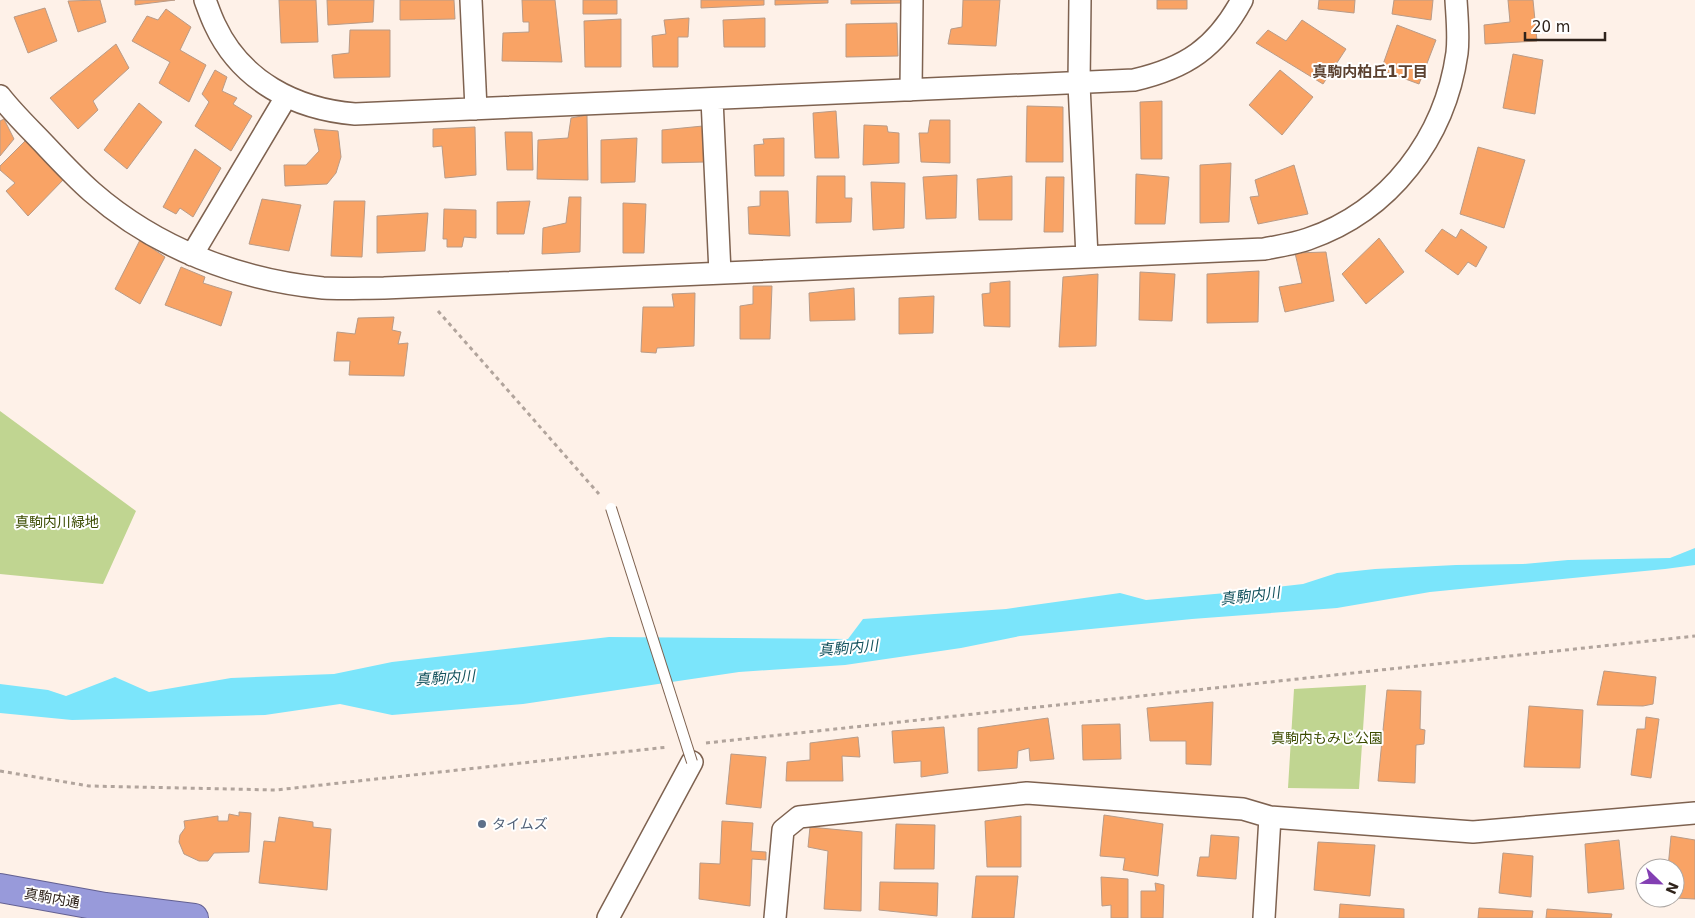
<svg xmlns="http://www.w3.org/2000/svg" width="1695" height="918" viewBox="0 0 1695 918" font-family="'DejaVu Sans','Noto Sans JP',sans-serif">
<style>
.green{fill:#c0d591}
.water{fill:#7be5fb}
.building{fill:#f9a365;stroke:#b99b87}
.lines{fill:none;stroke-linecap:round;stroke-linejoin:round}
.minor-casing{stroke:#7e6250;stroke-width:24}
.trunk-casing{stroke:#636091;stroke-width:30}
.path{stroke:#b1a49c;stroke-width:3;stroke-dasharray:4 4;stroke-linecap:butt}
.minor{stroke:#fff;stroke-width:21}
.trunk{stroke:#989ada;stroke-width:28}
.service-bridge-casing{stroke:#7e6250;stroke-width:12;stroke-linecap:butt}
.service-bridge{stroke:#fff;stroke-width:10}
.service-dot{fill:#5c6f8a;stroke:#fff;stroke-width:2}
.labels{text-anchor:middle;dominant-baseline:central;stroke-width:4;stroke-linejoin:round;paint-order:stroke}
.park-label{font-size:14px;fill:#3b4b00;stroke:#fff}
.service-label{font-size:14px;fill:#4e5e75;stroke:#fff;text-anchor:start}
.street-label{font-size:14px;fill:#2f231b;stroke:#fff}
.neighbourhood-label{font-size:15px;font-weight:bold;fill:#5b4130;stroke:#fff}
.water-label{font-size:15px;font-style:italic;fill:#14535e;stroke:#fff}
</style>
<rect width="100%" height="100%" fill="#fef1e8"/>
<path class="green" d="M0 411 136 511 103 584 0 574Z
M1366 685 1359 789 1288 788 1294 689Z"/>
<path class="water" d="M1695 548V565L1665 569 1430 592 1337 608 1192 619 1020 636 961 648 845 665 739 672 523 704 392 715 340 704 265 715 72 720 0 713V684L48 690 66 696 115 677 149 692 231 678 334 674 392 662 609 637 848 639 863 619 1006 609 1120 593 1146 600 1226 593 1303 584 1337 573 1375 569 1456 565 1523 564 1568 560 1670 558Z"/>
<path class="building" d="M100 0 106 22 78 32 68 1Z
M135 0H175L135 5Z
M279 0H316L318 42 281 43Z
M327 0H374L373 22 328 25Z
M400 0H454L455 19 400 20Z
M522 0H555L562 62 502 61 503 33 529 32V22H523Z
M583 0H617V14H583Z
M701 0H764V5L701 8Z
M775 0H828V3L775 5Z
M851 0H903V3L851 4Z
M963 0H1000L996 46 948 44 951 29 962 27Z
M1157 0H1187V9H1157Z
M1319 0H1355L1354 13 1318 9Z
M1394 0H1433L1431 20 1392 14Z
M1508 0H1533L1537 41 1485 44 1484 25 1510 22Z
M45 8 57 41 28 53 14 17Z
M166 9 191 27 180 50 206 65 189 102 159 83 170 62 132 41 147 16 158 20Z
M689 18 688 37H678V67H653L652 36 666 34 664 20Z
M765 18V47H724L723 20Z
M621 19V67H585L584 21Z
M1302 20 1346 49 1323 84 1256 43 1268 30 1286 41Z
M897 23 898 56 846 57V24Z
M1397 25 1436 40 1419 84 1381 70Z
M350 30H390V77L334 78 332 55 349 53Z
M116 44 129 68 93 101 98 110 78 129 50 98Z
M1513 54 1543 60 1535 114 1503 108Z
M215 70 227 77 222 91 237 98 233 104 252 116 231 151 195 126 209 102 202 94Z
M1280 70 1313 97 1282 135 1249 105Z
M1162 101V159H1141L1140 102Z
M139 103 162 122 127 169 104 150Z
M1027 106 1063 107V162H1026Z
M836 111 839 158H815L813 113Z
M587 115 588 180 537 179 538 140 568 138 571 118Z
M4 119 14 139 0 156V121Z
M930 120H950V163L921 162 919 133H928Z
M864 125 887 126 888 132 899 133V163L863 165Z
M703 126 705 162 662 163V130Z
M475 127 476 175 445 178 442 146 433 147V129Z
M314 129 338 131 341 157 336 173 327 184 285 186 284 165H306L319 151Z
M505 132H532L533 170H507Z
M29 137 65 178 28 216 6 191 15 183 0 170V166Z
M637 138 635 182 601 183V140Z
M784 138V176H755L754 145 764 144 763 139Z
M1478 147 1525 160 1504 228 1460 214Z
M195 149 221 168 193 217 180 208 176 214 163 207Z
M1231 163 1229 222 1200 223V165Z
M1294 165 1308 214 1258 224 1250 197 1259 196 1255 180Z
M1136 174 1169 177 1165 224H1135Z
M957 175 956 218 926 219 923 177Z
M817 176H845V198H852L851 222 816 223Z
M1012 176V220H979L977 179Z
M1046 177H1064L1063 232H1044Z
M871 182 905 183 904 228 873 230Z
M760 191H788L790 236 749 234 748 207 760 206Z
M569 197H581L580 252 542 254 543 228 566 223Z
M262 199 301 205 289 251 249 244Z
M334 201H365L362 257 331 256Z
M530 201 524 234H497V202Z
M623 203 646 204 644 253H623Z
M444 209 476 210V238L464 237 462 247H447V239H443Z
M428 213 425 251 377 253V216Z
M1442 229 1456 238 1461 229 1487 247 1476 267 1468 262 1458 275 1425 251Z
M1379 238 1404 272 1366 304 1342 274Z
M140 240 165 257 140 304 115 289Z
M1326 252 1334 301 1285 312 1279 287 1302 283 1295 253Z
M181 267 205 277 203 283 232 292 221 326 165 305Z
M1259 271 1258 322 1207 323V274Z
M1140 272 1175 274 1172 321 1139 320Z
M1098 274 1096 346 1059 347 1063 277Z
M1010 281V327L984 326 982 294 990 293V283Z
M753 286H772L770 339H740V306L753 304Z
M854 288 855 320 810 321 809 293Z
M695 293 694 346 657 348 656 353 641 352 643 307H674L672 294Z
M934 296 933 333 899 334V298Z
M394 317 392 330 401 332 398 344 408 343 404 376 349 375 350 361H334L337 332 355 334 358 318Z
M1604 671 1656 677 1653 704 1643 706 1597 705Z
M1387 690 1421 691 1420 729 1425 730 1424 744 1416 745 1415 783 1378 781Z
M1213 702 1211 765 1186 764V741H1150L1147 708Z
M1529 706 1583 710 1580 768 1524 767Z
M1646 717 1659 719 1651 778 1631 775 1637 729H1645Z
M1048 718 1054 759 1030 761 1029 748 1018 751 1017 768 978 771V728Z
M1120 724 1121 759 1083 760 1082 725Z
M944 727 948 773 921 777V761L894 763 892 731Z
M858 737 860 757 842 756 843 781H786L787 762 810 760V743Z
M731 754 766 757 761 808 726 804Z
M239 812 251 813 249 852 214 853 208 861H199L184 854 179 842 180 835 185 828 184 821 218 816V821H228L229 814 239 816Z
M1104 815 1163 824 1158 876 1123 870 1125 858 1100 856Z
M1021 816V867H987L985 821Z
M279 817 313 822V827L331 829 327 890 259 883 264 841 275 842Z
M722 821 753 823 751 851 766 852V860L752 859 750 906 699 899 700 863 720 864Z
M896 824 935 825 934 869H894Z
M810 827 862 832 861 911 824 909 828 851 808 847Z
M1211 835 1239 837 1236 879 1197 876 1200 857H1209Z
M1671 836 1695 840V899L1675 898V868H1668Z
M1619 840 1624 889 1588 893 1585 844Z
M1318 842 1375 845 1370 896 1314 890Z
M1503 853 1533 856 1531 897 1499 893Z
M976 876H1018L1014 918H972Z
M1101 877 1128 879V918H1111V905L1102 906Z
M880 882 938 883 937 916 879 910Z
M1155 883 1164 885 1163 918H1141V891H1156Z
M1340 904 1404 909V918H1339Z
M1479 908 1533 911 1532 918H1478Z
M1547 909 1612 914 1611 918H1546Z"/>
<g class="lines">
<g class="minor-casing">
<path id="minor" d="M205 0C208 8 211 17 215 25 241 81 295 109 355 114L1134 80C1186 68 1216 48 1242 0
M471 0 476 109
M1080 0 1079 84 1087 257
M911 90 912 0
M0 96C14 114 31 130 46 146 61 162 76 178 92 192 156 248 239 280 323 288 343 289 363 288 384 288L1264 249C1279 246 1294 244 1308 239 1390 211 1445 138 1457 53 1459 36 1457 17 1456 0
M712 99 720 273
M192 255 286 97
M608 918 692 762
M775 918 783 830 799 817 1027 793 1243 809 1270 817 1473 832 1695 813
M1264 918 1270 817"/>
</g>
<g class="trunk-casing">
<path id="trunk" d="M0 888 105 907 194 918"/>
</g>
<path class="path" d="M438 311 599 494
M706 743 1695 636
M0 771 89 786 276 790 668 747"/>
<use href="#minor" class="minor"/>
<use href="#trunk" class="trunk"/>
<g class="service-bridge-casing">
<path id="service-bridge" d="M611 508 692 762"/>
</g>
<use href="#service-bridge" class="service-bridge"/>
</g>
<circle class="service-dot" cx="482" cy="824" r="5"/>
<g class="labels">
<g class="park-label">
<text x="57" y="522">真駒内川緑地</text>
<text x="1327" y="738">真駒内もみじ公園</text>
</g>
<g class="service-label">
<text x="492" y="824">タイムズ</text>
</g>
<g class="street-label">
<text transform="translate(52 898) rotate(10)">真駒内通</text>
</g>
<g class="neighbourhood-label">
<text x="1370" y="72">真駒内柏丘1丁目</text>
</g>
<g class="water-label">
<text transform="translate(1250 596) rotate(-7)">真駒内川</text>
<text transform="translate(848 648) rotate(-5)">真駒内川</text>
<text transform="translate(445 678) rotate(-4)">真駒内川</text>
</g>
</g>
<g transform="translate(1660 883) rotate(113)"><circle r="24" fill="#ffffff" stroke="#aca7a4"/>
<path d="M0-4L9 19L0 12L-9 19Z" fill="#833fb3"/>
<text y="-8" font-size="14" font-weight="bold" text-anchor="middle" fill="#2f231b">N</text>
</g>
<path d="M1525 32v8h80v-8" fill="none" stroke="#2f231b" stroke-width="2.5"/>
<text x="1532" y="32" font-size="15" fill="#2f231b" stroke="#ffffff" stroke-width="4" paint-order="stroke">20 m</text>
</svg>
